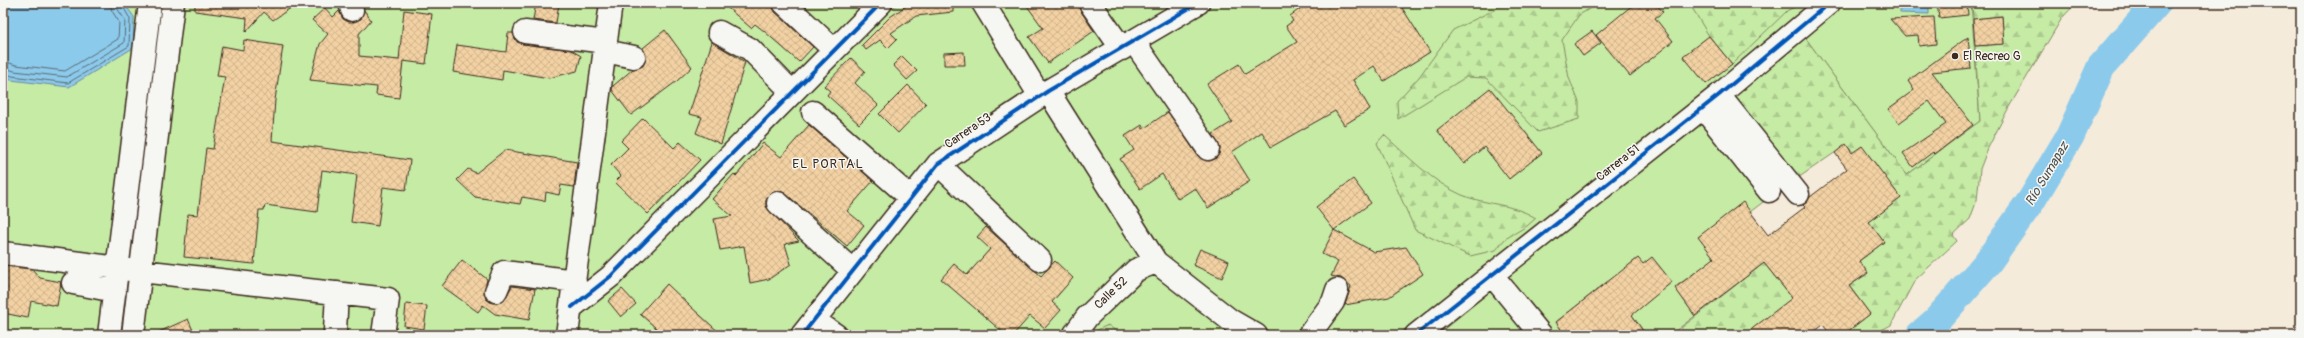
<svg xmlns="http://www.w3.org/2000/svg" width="2304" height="338" viewBox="0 0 2304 338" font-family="Pangolin,sans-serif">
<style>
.grass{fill:#c6eba5;stroke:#808a62}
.forest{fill:url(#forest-firs);stroke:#808a62}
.water{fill:#8ccaec;stroke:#6c8a9a}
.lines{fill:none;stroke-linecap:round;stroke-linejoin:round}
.shore{stroke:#5b6a70;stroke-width:1}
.river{stroke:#8ccaec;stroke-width:29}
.building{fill:url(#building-cross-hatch);stroke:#3b2a1e}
.minor-casing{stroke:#3b2a1e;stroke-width:25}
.minor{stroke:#f6f6f2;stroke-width:22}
.cycleway-casing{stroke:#f6f6f2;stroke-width:6}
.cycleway{stroke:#0057b8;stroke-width:4}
.poi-dot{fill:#3b2a1e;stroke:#f6f6f2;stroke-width:1.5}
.labels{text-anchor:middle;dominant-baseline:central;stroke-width:3;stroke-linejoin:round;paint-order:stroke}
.poi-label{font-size:12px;fill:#3b2a1e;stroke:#f6f6f2;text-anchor:start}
.street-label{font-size:12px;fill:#3b2a1e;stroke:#f6f6f2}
.neighbourhood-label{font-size:13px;letter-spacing:1px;fill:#3b2a1e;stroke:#f6f6f2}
.water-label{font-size:13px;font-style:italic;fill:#4f5252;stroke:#f6f6f2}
</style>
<defs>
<pattern id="forest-firs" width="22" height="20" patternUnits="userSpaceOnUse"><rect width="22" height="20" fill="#c6eba5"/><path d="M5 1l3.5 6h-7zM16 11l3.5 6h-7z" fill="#abca8e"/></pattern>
<pattern id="building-cross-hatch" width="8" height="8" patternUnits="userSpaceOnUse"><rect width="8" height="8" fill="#f2d1a3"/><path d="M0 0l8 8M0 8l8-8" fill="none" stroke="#d0b48c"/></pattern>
</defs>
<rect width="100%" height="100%" fill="#f5ebda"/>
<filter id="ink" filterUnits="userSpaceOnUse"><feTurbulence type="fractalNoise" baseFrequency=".025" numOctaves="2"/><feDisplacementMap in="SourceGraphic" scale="8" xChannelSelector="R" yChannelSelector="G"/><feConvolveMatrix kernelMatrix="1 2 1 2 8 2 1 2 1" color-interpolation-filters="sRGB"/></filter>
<g filter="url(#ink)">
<path class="grass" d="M3 3H144L115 261 3 246Z
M179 3H604L560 335H391L398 298 149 265Z
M619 3H874L605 274 581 288Z
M898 3H1183L994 117 796 335H576L580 312Z
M1212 3H1816L1655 131 1484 271 1397 335H1273L1179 272 1159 247 1059 96Z
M1834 3H1971L1980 121 1907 175 1801 32Z
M1045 99 1149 261 1066 335H809L947 164Z
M1705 110 1771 196 1750 212 1735 285 1728 292 1707 264 1675 287 1695 316 1670 335H1646L1608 281 1556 322 1565 335H1550L1499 269Z
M3 259 112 275 104 335H3Z
M1153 272 1238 335H1083Z
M145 279 380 304 376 335H138Z
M1493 289 1529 335H1437Z"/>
<path class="forest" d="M1502 3H1599L1579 15 1562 40 1569 78 1579 102V119L1538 132 1486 78 1466 77 1398 119 1397 101 1419 77 1453 30 1496 9Z
M1691 3H1804L1788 10 1732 64 1709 36 1691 6Z
M1972 3H2076L2062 18 2009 107 1988 148 1980 169 1977 200 1970 219 1953 235 1957 241 1915 280 1891 325 1872 335H1843L1870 314 1849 286 1868 273 1859 261 1884 242 1869 222 1901 198 1846 145 1795 180 1726 92 1801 32 1907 175 1980 121 1975 46 2004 44 2002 16 1973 19Z
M1384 135C1408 156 1432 182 1462 195 1486 205 1511 203 1536 218L1527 226 1505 239 1496 250 1470 256 1415 230 1377 143Z
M1764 263 1792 298 1755 335H1685L1681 328Z
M1108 325 1121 335H1089V334Z"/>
<path class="water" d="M3 3H124L134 17 133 48 69 87 11 80 3 76Z
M1900 3H1929V14L1900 13Z"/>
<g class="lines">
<path class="shore" d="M3 61 16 65 65 71 118 39 119 22 112 11 110 3
M3 67 14 71 67 77 124 43 125 20 117 8 116 3
M3 72 12 76 68 83 129 46 130 19 121 3"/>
<path class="river" d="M1920 335 1937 320 1987 263 2031 201 2070 136 2101 67 2157 3"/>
</g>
<path class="building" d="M195 3H298L273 20 264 12 246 32 247 18 195 11Z
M536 3H559L556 23 533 20Z
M722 3H772L775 12 813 47 799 62 764 31 755 24 751 28Z
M910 3H953V12L916 16 891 33 897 39 888 48 880 40 866 50 862 45 890 17Z
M1025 3H1078L1080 10 1094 31 1048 63 1029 37 1043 28Z
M1308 3H1399L1430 52 1384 81 1374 66 1353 80 1370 109 1344 125 1335 111 1271 147 1262 132 1232 152 1250 181 1208 208 1195 188 1178 199 1162 174 1140 189 1120 159 1134 150 1125 136 1142 125 1143 129 1168 112 1198 156 1209 161 1215 159 1219 154 1220 148 1213 134 1232 122 1207 84 1239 64 1245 74 1297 42 1286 26 1293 21 1290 16Z
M1635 3H1655L1663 12 1655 18 1673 41 1630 76 1596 35Z
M1937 3H1967L1968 15 1939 18Z
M325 8 333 17 339 11 343 19 349 22 361 19 364 10 371 20 359 34V56L399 60 404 10 432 14 426 64 403 61 399 98 376 95 377 87 310 80 320 44 328 34 312 20Z
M2002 16 2004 44 1975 46 1973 19Z
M1934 17 1936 44 1919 46 1918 35 1905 36 1890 19Z
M665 30 692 67 677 81 631 115 612 90 613 86 633 69 643 66 646 59 643 48Z
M1592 31 1601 43 1583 56 1574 44Z
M508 33H513L517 42 523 44 571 50 581 56 577 71 549 78 503 70 502 80 453 72 457 45 506 52Z
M1709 36 1732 64 1706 84 1683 56Z
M1968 37 1971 68 1932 72 1973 125 1935 154 1933 152 1913 167 1903 153 1946 124 1929 101 1899 123 1888 109 1914 90 1908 81Z
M244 40 283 46 275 100 272 141 410 160 406 190 383 187 378 226 351 222 357 175 322 170 317 212 265 205 264 210H259L254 264 184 257 188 214 198 215 206 148 213 149 225 77 217 76 222 46 243 50Z
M712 42 745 62 721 144 696 133 702 117 689 114Z
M964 52 965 65H944V53Z
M902 56 917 71 907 80 893 65Z
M851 58 865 71 855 83 878 105 859 124 827 95 830 91 824 86Z
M908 85 926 104 898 133 879 114Z
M1490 88 1542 153 1509 179 1484 147 1464 164 1437 130Z
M643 118 674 148 680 142 700 160 648 214 615 182 621 176 611 165 628 148 621 141Z
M809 125 873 181 847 211 864 225 847 246 786 194 780 191H774L766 200V207L799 241 785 244 791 264 769 279 750 283 744 246 720 250 714 219 732 216 712 199 734 174 736 176 763 143 781 157Z
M1846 144 1852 153 1862 146 1901 198 1869 222 1884 242 1859 261 1868 273 1849 286 1870 314 1843 335H1831L1823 325 1810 335H1744L1792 298 1764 263 1695 316 1675 288 1714 258 1698 237 1743 202 1768 235 1805 207 1803 205 1810 197 1847 169 1835 153Z
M505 150 577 162 574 187 561 185 559 195 546 192 545 201 522 197 520 204 475 197 457 180 468 169 476 173Z
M1353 179 1371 203 1334 230 1316 207Z
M986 227 1041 276 1055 261 1073 278 1052 302 1061 310 1045 328 1030 316 1013 335H1006L941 279 954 264 967 275 990 249 977 237Z
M1334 230 1374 252 1406 247 1423 274 1389 297 1345 305 1351 286 1341 278 1331 276 1338 262 1322 254Z
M1200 249 1229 261 1222 278 1193 265Z
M1652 257 1672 282 1632 315 1646 335H1565L1556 322 1638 258 1643 264Z
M462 260 487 279 484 293 486 299 492 303H498L504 301 512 286 535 289 529 320 495 314 483 305 478 312 442 286Z
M3 266 32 269 40 278 61 282 57 306 31 301 28 318 3 313Z
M667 284 690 306 722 335H664L640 314Z
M622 289 636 304 621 317 608 301Z
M406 304 427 306 424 329 404 326Z
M188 319 195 335H152Z"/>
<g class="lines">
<g class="minor-casing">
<path id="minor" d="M350 3 352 10
M784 3 834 50
M983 3 1040 96
M1090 3 1122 49
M525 32 606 42
M719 32 750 49 792 92
M1134 42 1208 149
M605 51 634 57
M1048 91 1156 262 1230 320 1256 335
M1719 95 1798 194
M1703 108 1769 191
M813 112 911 198
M938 164 1040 260
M778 203 853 271
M3 253 141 271 388 299 383 335
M1492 275 1541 335
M73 283 115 291
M496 291 504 272 575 281
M572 307 611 276 881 3
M814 320 836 335
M335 331 337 293
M109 335 150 3
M133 335 173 3
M567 335 611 3
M802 335 938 164 1048 91 1198 3
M1074 335 1087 317 1136 270 1156 262
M1309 335 1333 302 1337 290
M1416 335 1719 95 1829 3"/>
</g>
<use href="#minor" class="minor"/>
<g class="cycleway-casing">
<path id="cycleway" d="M572 307 611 276 881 3
M802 335 938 164 1048 91 1198 3
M1416 335 1719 95 1829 3"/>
</g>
<use href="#cycleway" class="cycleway"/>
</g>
</g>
<circle class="poi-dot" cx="1955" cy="56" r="4"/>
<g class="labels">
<g class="poi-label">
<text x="1963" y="56">El Recreo G</text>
</g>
<g class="street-label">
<text transform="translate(968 131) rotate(-34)">Carrera 53</text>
<text transform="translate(1618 163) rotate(-38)">Carrera 51</text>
<text transform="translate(1111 293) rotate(-44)">Calle 52</text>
</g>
<g class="neighbourhood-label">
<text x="828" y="164">EL PORTAL</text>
</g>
<g class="water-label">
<text transform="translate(2047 174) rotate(-59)">Río Sumapaz</text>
</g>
</g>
<rect width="2304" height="338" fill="none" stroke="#f6f6f2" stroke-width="16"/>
<rect x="8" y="8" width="2288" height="322" fill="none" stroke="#3b2a1e" stroke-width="1.5" filter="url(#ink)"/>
</svg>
